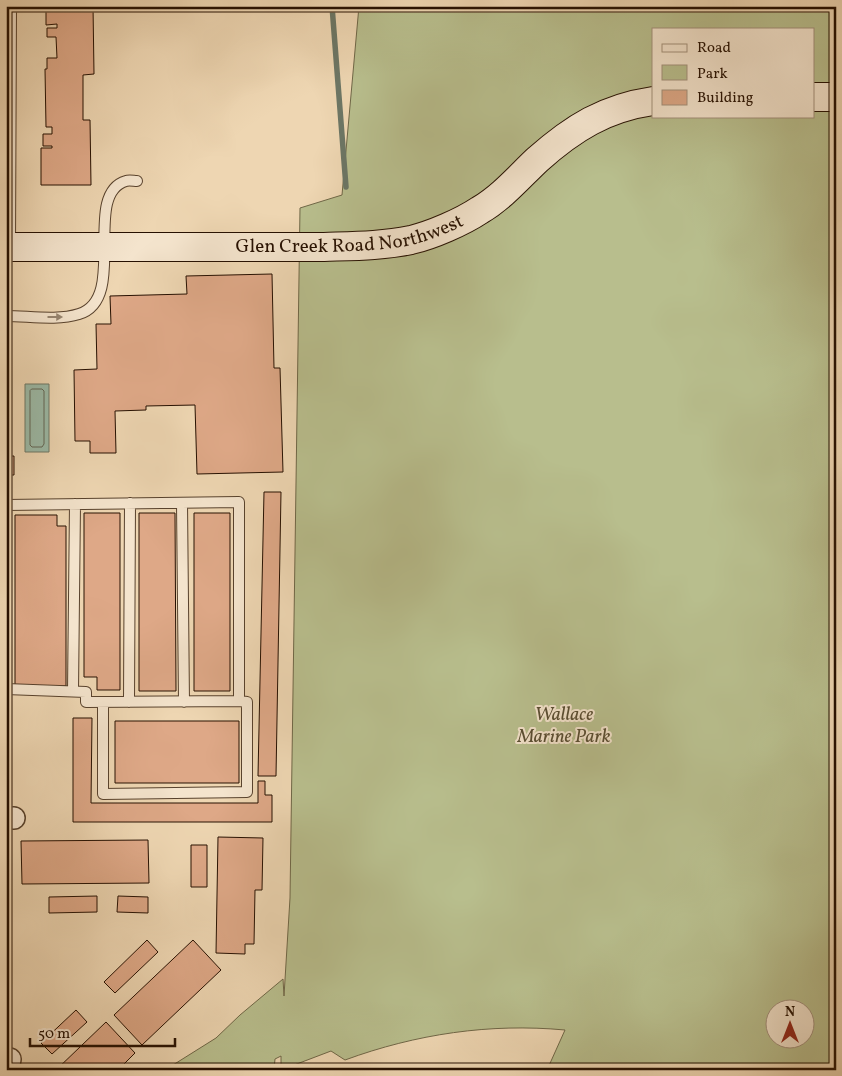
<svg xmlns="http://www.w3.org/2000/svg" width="842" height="1076" viewBox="0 0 842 1076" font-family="Vollkorn,serif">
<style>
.green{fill:#b8be8d;stroke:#6f6747;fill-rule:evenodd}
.water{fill:#9bbaa7;stroke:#6c7665}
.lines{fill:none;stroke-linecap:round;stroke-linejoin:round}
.shore{stroke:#606554;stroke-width:1}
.stream{stroke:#6c7665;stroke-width:5.5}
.building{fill:#dea887;stroke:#261001}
.lane-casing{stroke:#58422d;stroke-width:12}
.street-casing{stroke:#58422d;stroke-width:24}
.secondary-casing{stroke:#261001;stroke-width:30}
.lane{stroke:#f4e4cd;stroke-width:10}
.street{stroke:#f4e4cd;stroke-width:21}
.secondary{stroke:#f4e4cd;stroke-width:28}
.oneway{fill:#978571}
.labels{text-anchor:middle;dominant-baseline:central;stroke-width:4;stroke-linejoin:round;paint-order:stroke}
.street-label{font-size:19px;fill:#261001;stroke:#f4e4cd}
.park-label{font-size:19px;font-style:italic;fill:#594d32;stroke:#f4e4cd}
</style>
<rect width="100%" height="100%" fill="#eed6b2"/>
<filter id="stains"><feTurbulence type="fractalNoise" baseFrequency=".004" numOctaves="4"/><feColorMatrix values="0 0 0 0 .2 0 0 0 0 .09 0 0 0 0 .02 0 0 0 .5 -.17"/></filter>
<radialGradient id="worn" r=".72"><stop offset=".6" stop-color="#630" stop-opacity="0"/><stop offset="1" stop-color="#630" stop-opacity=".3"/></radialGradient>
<path class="green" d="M359 6H836V1070H547L565 1030C490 1023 416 1034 345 1060L331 1051 281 1070V1056L275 1059 274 1070H165L216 1038 240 1015 283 979 284 996 290 898 300 208 342 195ZM653 29H813V116H653ZM774 1008H804V1038H774Z"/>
<path class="water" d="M25 384H49V452H25Z"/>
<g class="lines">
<path class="shore" d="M32 389H42L44 391V444L42 447H32L30 445V391Z"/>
<path class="stream" d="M332 6 346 187"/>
</g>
<path class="building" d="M46 6H93L94 74 83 75V120H90L91 185H41V148H52V146H43V134H52V127H46L45 69H47V58H57L56 37H47V28H57V24L46 25Z
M272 274 274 368H280L283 472 197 474 195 405 146 406V410L115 411 116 453H90V441H75L74 370 97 369 96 324H111L110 296 187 294 186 276Z
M6 456H14V475H6Z
M264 492H281L276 776H258Z
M84 513H120V690H97V677H84Z
M139 513H175L176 691H139Z
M194 513H230V691H194Z
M15 515H57V526H66V686H15Z
M73 718H92L91 803H258V781H265V795H272V822H73Z
M115 721H239V783H115Z
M218 837 263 838 262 890H255L254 944H245V954L216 953Z
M148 840 149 883 22 884 21 841Z
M191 845H207V887H191Z
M6 854H11V884H6Z
M97 896V912L49 913V897Z
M118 896 148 897V913L117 912Z
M147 940 158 952 115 993 104 982Z
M193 940 221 970 142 1045 114 1015Z
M76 1010 87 1022 52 1054 41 1043Z
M106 1022 135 1053 118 1070H56Z"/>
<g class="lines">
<g class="lane-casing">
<path id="lane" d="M10 246 11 6
M6 316C29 316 57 321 79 314 129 299 81 194 126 181 129 180 134 181 137 181
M182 503 184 702
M6 505 239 502V701L86 702V692L6 689
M73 691 75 504
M103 702V794L247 792V702L239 701
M129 702 130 503"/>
</g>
<g class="street-casing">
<path id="street" d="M6 818H14
M8 1070 10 1059"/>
</g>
<g class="secondary-casing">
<g id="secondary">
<path d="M813 97H836"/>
<path id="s1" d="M6 247H324C353 246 382 246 411 240 432 235 462 222 480 210 502 197 519 177 537 160 573 128 605 108 653 101"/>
</g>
</g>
<use href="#lane" class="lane"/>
<use href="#street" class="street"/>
<use href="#secondary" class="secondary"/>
</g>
<defs><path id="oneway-solid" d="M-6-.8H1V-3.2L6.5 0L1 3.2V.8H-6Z" transform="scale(1.25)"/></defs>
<use class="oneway" href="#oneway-solid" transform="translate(55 317)"/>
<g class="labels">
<g class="street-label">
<text stroke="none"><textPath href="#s1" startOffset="345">Glen Creek Road Northwest</textPath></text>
</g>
<g class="park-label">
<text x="564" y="715">Wallace<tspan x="564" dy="22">Marine Park</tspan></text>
</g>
</g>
<rect width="842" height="1076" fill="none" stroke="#eed6b2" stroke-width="25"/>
<rect x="8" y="8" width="827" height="1061" fill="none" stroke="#261001" stroke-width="2.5"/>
<rect x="12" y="12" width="817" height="1051" fill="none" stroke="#261001"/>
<rect x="652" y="28" width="162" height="90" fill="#f4e4cd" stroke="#a28f7b"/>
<rect x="662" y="44" width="25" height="8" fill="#f4e4cd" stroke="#a28f7b"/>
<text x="697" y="52" font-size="15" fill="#261001">Road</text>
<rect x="662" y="65" width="25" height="15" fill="#b8be8d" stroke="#a28f7b"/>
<text x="697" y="78" font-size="15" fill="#261001">Park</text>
<rect x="662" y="90" width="25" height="15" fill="#dea887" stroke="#a28f7b"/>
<text x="697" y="102" font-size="15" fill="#261001">Building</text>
<g transform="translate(790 1024)"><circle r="24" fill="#f4e4cd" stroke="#a28f7b"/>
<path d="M0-4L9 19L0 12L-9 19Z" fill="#8f2418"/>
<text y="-8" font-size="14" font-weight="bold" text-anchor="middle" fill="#261001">N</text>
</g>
<path d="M30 1038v8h145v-8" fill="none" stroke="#261001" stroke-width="2.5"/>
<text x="38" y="1038" font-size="15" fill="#261001" stroke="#f4e4cd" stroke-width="4" paint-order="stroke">50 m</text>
<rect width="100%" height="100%" filter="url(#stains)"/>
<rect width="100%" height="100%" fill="url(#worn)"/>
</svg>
